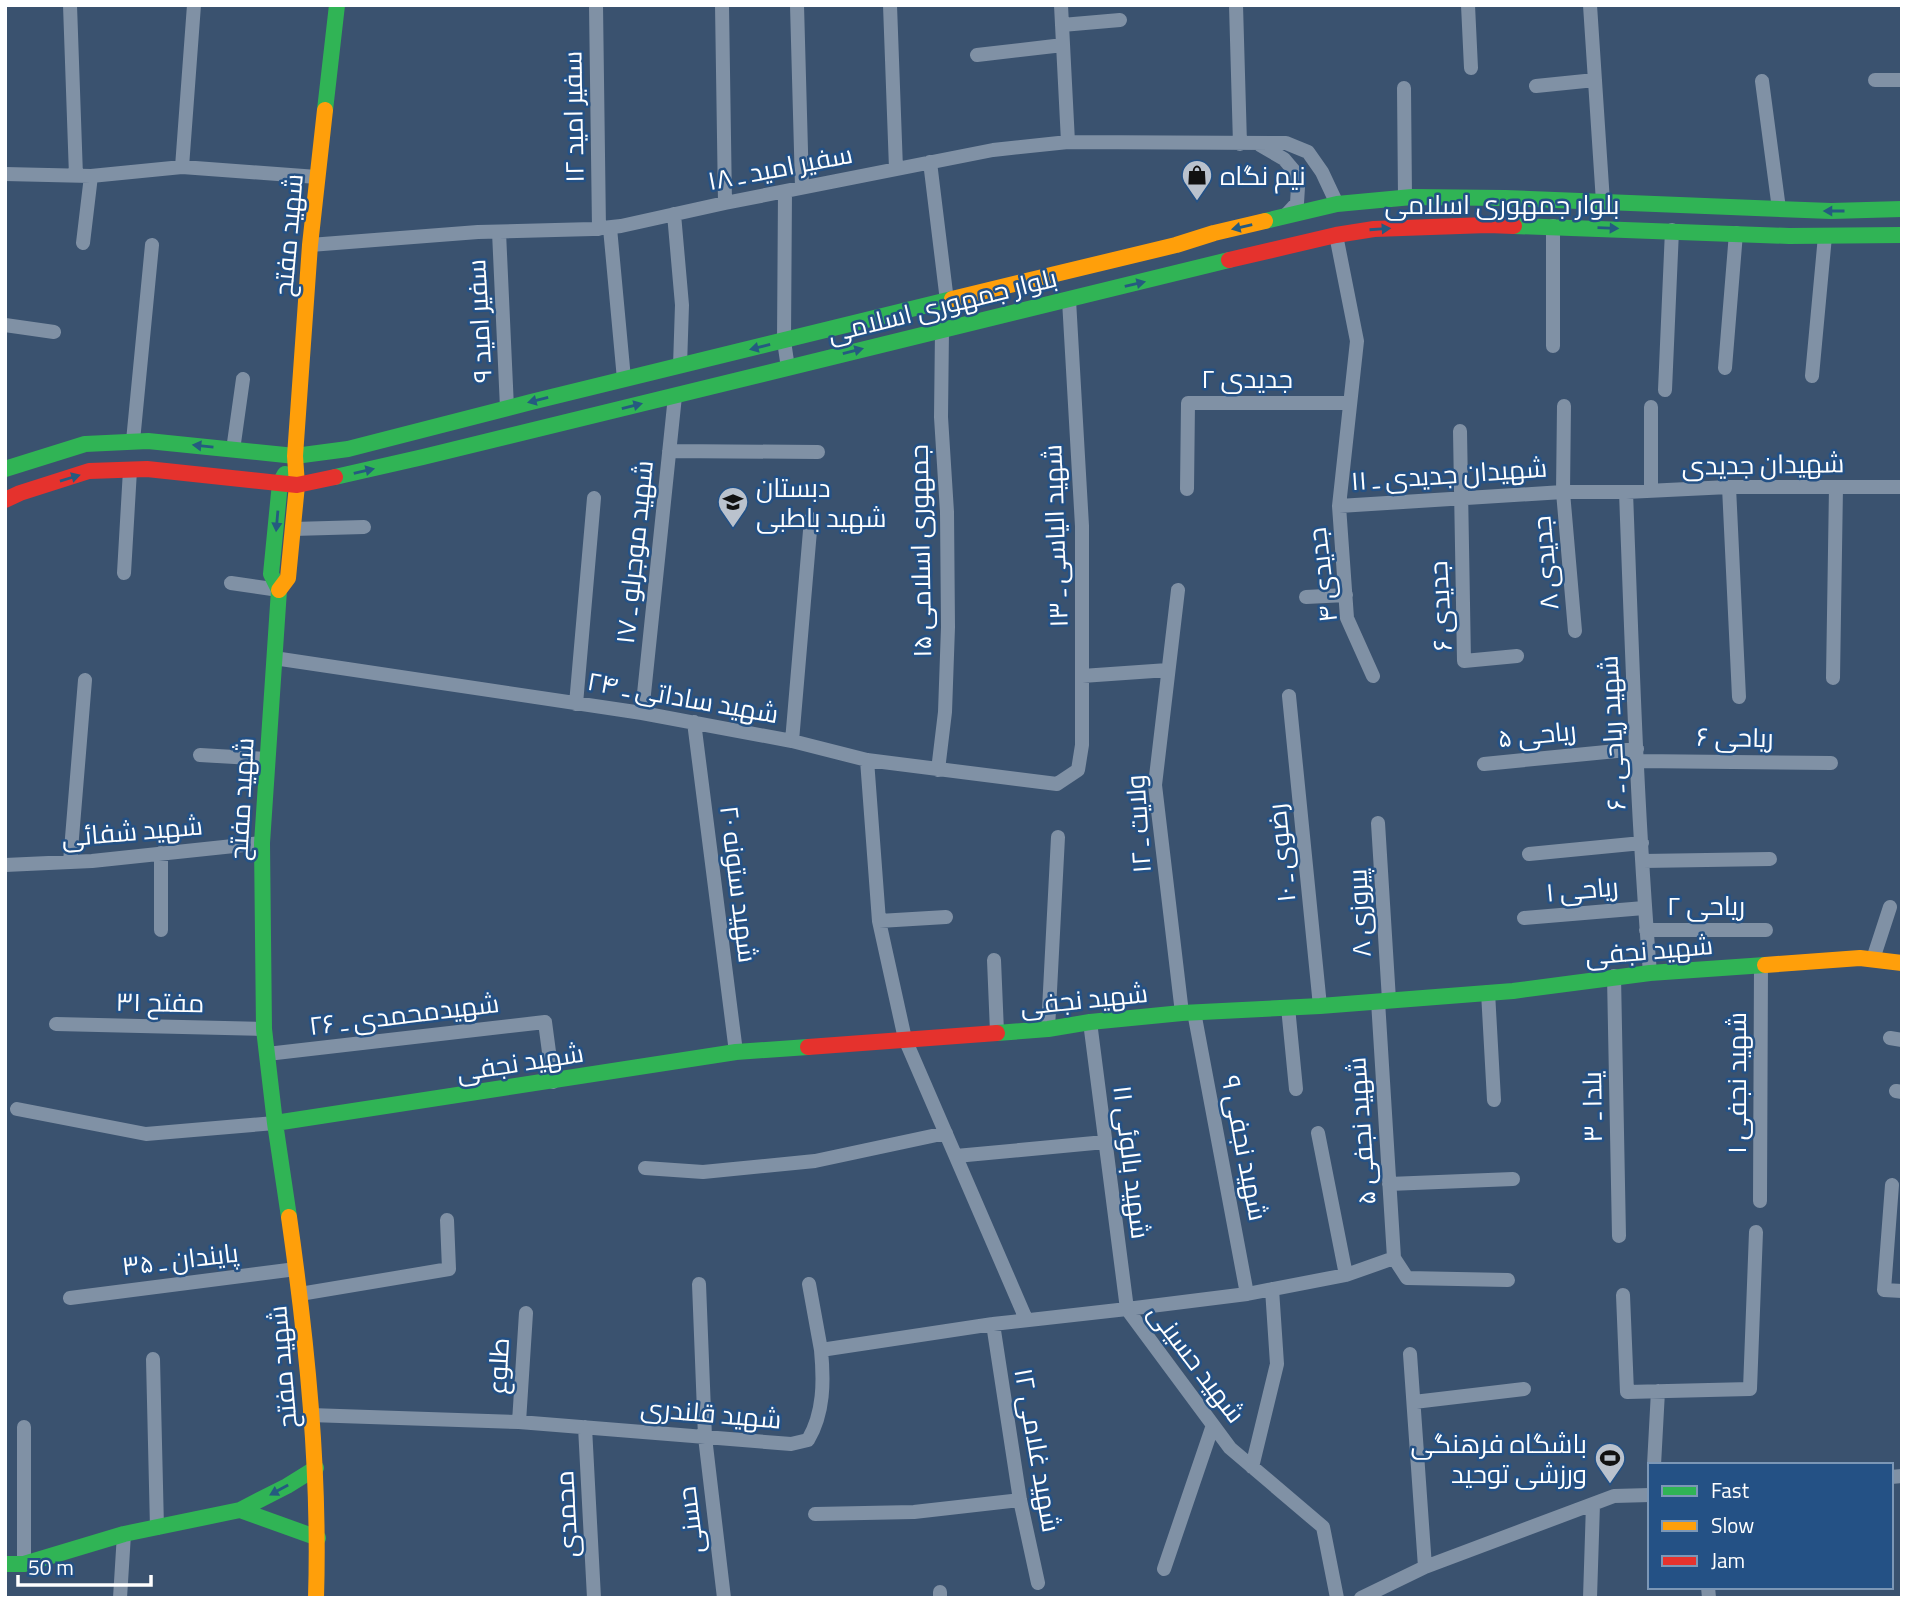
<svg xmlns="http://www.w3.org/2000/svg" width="1907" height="1603" viewBox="0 0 1907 1603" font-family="'Titillium Web',Cairo,sans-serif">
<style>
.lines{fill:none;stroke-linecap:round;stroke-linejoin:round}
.street{stroke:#8091a5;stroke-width:14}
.fast{stroke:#30b455;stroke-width:16}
.slow{stroke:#ff9f0a;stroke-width:16}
.jam{stroke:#e5322d;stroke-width:16}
.oneway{fill:#255b80}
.labels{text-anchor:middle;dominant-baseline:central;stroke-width:5;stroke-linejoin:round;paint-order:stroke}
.street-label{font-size:26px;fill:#fff;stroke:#245185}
.poi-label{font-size:26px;fill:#fff;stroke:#245185;text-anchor:start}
</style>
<rect width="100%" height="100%" fill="#3a526f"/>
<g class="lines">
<path class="street" d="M70 5 76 176
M596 5 599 229
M722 5 725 203
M797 5 802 187
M890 5 896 169
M1061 5 1068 142
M1236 5 1240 144
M1468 5 1471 68
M1590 5 1603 202
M1062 25 1120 20
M977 55 1063 45
M1875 80H1902
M1762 81 1779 209
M1536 86 1595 80
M1404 88 1405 198
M1260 145 1284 159 1295 172 1298 187 1297 203 1286 215
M930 162 947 301
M182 167 194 5
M5 174 91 176 182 167 317 177
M785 191 784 341 788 368
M674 214 682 305 680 366
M1553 226V346
M610 228 624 379
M499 232 507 408
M1336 235 1357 341 1339 506 1347 618 1373 676
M83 243 91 176
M310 245 478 232 593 229 621 226 725 203 993 150 1068 142 1286 143 1308 152 1322 172 1337 204
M5 325 54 332
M1725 368 1736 233
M1812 376 1825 236
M1665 390 1672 230
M1564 406 1563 492 1575 631
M1460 431 1464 661 1517 656
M133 441 152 245
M233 450 243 379
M669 451 818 452
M1729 487 1739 697
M1187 489 1188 403H1350
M1651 491V407
M1626 492C1632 652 1637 813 1650 973
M1339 506 1563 492H1626L1729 487H1902
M293 529 364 527
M124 573 130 470
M231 583 279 590
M1178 590 1155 785 1182 1013
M1306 597 1346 595
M274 658 642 713 792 741 867 760 1057 784 1078 770 1082 745V526L1069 300
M1082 676 1168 670
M1833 678 1836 487
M1289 696 1320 1006
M576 704 594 498
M642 713 675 396
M694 722 736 1052
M792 741 811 519
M200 755 267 759
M867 760 879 921 905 1039 1026 1319
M1638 761 1831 763
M1484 764 1637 749
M938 770 945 712 948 627 947 512 941 417 942 330
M1378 823 1389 1000
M161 853V930
M1529 854 1642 843
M1643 861 1770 859
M70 862 85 680
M5 865 92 861 262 843
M1524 918 1644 908
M879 921 946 917
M1646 930H1766
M1873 959 1890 907
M994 960 997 1032
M1614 976 1619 1236
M1488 992 1494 1100
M1378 1001 1394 1258 1407 1278 1508 1280
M1288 1007 1296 1089
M1194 1012 1247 1294
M1090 1022 1127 1309 1247 1294 1346 1275 1394 1258
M56 1024 264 1029
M1048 1029 1058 837
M1890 1038 1902 1040
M267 1054 545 1022 553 1082
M1896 1091 1902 1092
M17 1109 146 1134 275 1123
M1318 1133 1346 1275
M956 1156 1105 1142
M645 1168 703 1172 815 1161 946 1133
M1389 1184 1513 1179
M1892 1185 1884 1290 1902 1291
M1760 1201 1761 965
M699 1284 705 1437 724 1598
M809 1284 821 1350
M300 1294 449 1269 447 1220
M1623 1295 1627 1392 1750 1389 1756 1232
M70 1298 296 1269
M993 1324 1020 1500 1038 1583
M1410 1354 1425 1567
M153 1359 157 1528
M1414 1402 1524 1389
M310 1415 519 1422 791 1444 808 1440C824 1413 824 1381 821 1350L993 1324 1127 1309 1230 1448 1323 1527 1337 1598
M519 1422 526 1313
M24 1427V1564
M585 1427 594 1598
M1654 1465 1658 1391
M1252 1467 1277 1364 1272 1289
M1891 1477 1902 1476
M815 1514 914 1512 1020 1500
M1164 1569 1213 1425
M1708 1587 1709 1598
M940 1592V1598
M120 1598 124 1534
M1361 1598 1425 1567 1614 1496 1650 1495
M1590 1598 1593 1504"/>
<path class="fast" d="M325 110 337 5
M1265 221 1337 204 1412 197 1505 198 1831 211 1902 209
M1514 226 1789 236 1902 235
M5 469 85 444 148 441 295 456 348 449 531 402 952 299
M335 477 423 457 1229 260
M279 590 271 574 280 483 285 474
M279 590 262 843 264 1029 275 1123 289 1217
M997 1033 1048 1029 1090 1022 1182 1013 1320 1006 1513 991 1650 973 1765 965
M275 1123 736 1052 808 1047
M240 1510 318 1538
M5 1564H24L124 1534 240 1510 287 1486 316 1468"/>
<path class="slow" d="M952 299 1176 245 1214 233 1265 221
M279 590 288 578 297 485 295 456 310 245 325 110
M1765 965 1860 958 1902 963
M289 1217C307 1343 320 1470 316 1598"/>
<path class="jam" d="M1229 260 1336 235 1374 229 1488 225 1514 226
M5 500 20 493 89 471 147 469 297 485 335 477
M808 1047 997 1033"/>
</g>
<defs><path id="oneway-solid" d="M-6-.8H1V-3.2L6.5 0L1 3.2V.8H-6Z" transform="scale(1.75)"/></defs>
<g class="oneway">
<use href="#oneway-solid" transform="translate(1834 211) rotate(-180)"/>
<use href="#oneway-solid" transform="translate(1242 227) rotate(167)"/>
<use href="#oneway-solid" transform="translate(1608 228) rotate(2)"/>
<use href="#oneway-solid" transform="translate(1380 229) rotate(-4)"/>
<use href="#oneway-solid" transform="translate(1135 284) rotate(-13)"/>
<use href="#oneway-solid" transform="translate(760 347) rotate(166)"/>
<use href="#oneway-solid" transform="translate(853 351) rotate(-14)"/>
<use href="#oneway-solid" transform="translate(538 400) rotate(166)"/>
<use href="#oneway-solid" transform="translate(632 406) rotate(-14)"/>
<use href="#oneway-solid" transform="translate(203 446) rotate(-174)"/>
<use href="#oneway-solid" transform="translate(364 471) rotate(-13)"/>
<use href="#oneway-solid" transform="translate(70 478) rotate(-17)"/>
<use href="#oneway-solid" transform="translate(277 521) rotate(95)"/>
<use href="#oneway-solid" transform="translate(279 1490) rotate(151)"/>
</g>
<defs>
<g id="shop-pin" transform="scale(1.575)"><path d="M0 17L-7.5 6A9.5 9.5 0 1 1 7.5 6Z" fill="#bac2cd" stroke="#245185"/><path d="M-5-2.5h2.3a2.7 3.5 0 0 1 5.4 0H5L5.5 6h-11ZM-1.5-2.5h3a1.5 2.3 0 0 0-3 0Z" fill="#111"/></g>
<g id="school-pin" transform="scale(1.575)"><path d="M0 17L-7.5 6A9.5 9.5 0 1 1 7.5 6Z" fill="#bac2cd" stroke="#245185"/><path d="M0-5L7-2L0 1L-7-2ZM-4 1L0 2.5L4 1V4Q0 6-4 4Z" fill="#111"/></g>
<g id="stadium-pin" transform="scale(1.575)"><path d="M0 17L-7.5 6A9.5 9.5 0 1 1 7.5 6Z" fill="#bac2cd" stroke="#245185"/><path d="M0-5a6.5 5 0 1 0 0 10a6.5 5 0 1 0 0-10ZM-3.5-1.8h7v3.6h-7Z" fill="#111"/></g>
</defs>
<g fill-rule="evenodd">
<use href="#shop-pin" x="1197" y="175"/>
<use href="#school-pin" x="733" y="502"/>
<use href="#stadium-pin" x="1610" y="1458"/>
</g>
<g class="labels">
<g class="street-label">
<text transform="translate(573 117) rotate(-91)">سفیر امید ۱۲</text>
<text transform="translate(780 167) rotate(-11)">سفیر امید ـ ۱۸</text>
<text x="1502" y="204">بلوار جمهوری اسلامی</text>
<text transform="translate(288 235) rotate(-85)">شهید مفتح</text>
<text transform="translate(942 305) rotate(-14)">بلوار جمهوری اسلامی</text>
<text transform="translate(479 321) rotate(-93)">سفیر امید ۹</text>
<text x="1247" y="378">جدیدی ۲</text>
<text transform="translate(1763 464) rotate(-1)">شهیدان جدیدی</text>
<text transform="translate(1449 474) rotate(-4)">شهیدان جدیدی ـ ۱۱</text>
<text transform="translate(1055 536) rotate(-92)">شهید الیاسی ـ ۱۳</text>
<text transform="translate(920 551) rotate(-91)">جمهوری اسلامی ۱۵</text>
<text transform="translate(634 552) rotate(-84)">شهید موجرلو ـ ۱۷</text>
<text transform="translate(1545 563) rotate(-95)">جدیدی ۸</text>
<text transform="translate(1322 575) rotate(-97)">جدیدی ۴</text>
<text transform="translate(1440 606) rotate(-93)">جدیدی ۶</text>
<text transform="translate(683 697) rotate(10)">شهید ساداتی ـ ۲۴</text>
<text transform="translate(1612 733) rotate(-93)">شهید ریاحی ـ ۶</text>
<text transform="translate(1537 734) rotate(-6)">ریاحی ۵</text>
<text transform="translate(1735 737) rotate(1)">ریاحی ۶</text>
<text transform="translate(241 799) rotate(-87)">شهید مفتح</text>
<text transform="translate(1138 824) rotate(-94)">ولایت ـ ۱۲</text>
<text transform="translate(132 831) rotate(-5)">شهید شفائی</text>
<text transform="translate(1281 853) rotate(-96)">رضوی ـ ۱۰</text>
<text transform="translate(739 884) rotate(83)">شهید ستونه ۲۰</text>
<text transform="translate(1582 889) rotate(-5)">ریاحی ۱</text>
<text x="1706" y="905">ریاحی ۲</text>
<text transform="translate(1359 913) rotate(-93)">پیروزی ۸</text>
<text transform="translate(1649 950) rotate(-5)">شهید نجفی</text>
<text transform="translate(1084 999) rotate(-6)">شهید نجفی</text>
<text transform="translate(160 1002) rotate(1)">مفتح ۳۱</text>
<text transform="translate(404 1014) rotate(-7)">شهیدمحمدی ـ ۲۶</text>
<text transform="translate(520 1062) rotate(-9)">شهید نجفی</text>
<text transform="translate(1736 1083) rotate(-90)">شهید نجفی ۱</text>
<text transform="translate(1592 1107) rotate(-91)">یلدا ـ ۳</text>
<text transform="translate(1361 1131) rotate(-94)">شهید نجفی ۵</text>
<text transform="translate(1245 1148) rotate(79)">شهید نجفی ۹</text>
<text transform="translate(1132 1162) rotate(83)">شهید بالوئی ۱۱</text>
<text transform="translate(180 1259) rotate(-7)">پایندان ـ ۳۵</text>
<text transform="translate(1197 1363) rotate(53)">شهید حسینی</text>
<text transform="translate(498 1366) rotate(-87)">طلوع</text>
<text transform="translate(282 1367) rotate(-95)">شهید مفتح</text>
<text transform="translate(711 1413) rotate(5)">شهید قلندری</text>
<text transform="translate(1038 1450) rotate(80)">شهید غلامی ۱۲</text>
<text transform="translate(566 1514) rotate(-93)">محمدی</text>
<text transform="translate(690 1520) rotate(-97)">حسنی</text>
</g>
<g class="poi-label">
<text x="1220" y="175">نیم نگاه</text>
<text x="756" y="487">دبستان<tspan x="756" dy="30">شهید باطبی</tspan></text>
<text x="1587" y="1443" text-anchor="end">باشگاه فرهنگی<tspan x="1587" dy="30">ورزشی توحید</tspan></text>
</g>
</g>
<rect width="1907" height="1603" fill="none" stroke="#ffffff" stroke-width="14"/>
<rect x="1648" y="1463" width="245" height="126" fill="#245185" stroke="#7c97b6" stroke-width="2"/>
<rect x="1662" y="1486" width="35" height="10" fill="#30b455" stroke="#7c97b6" stroke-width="2"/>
<text x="1711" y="1498" font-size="21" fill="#ffffff">Fast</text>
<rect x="1662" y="1521" width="35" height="10" fill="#ff9f0a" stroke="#7c97b6" stroke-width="2"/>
<text x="1711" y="1533" font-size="21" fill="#ffffff">Slow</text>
<rect x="1662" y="1556" width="35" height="10" fill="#e5322d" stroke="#7c97b6" stroke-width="2"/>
<text x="1711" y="1568" font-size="21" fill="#ffffff">Jam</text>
<path d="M18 1575v10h133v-10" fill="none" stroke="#ffffff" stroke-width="3.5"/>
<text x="28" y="1575" font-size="21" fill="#ffffff" stroke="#245185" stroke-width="5" paint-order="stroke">50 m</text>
</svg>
